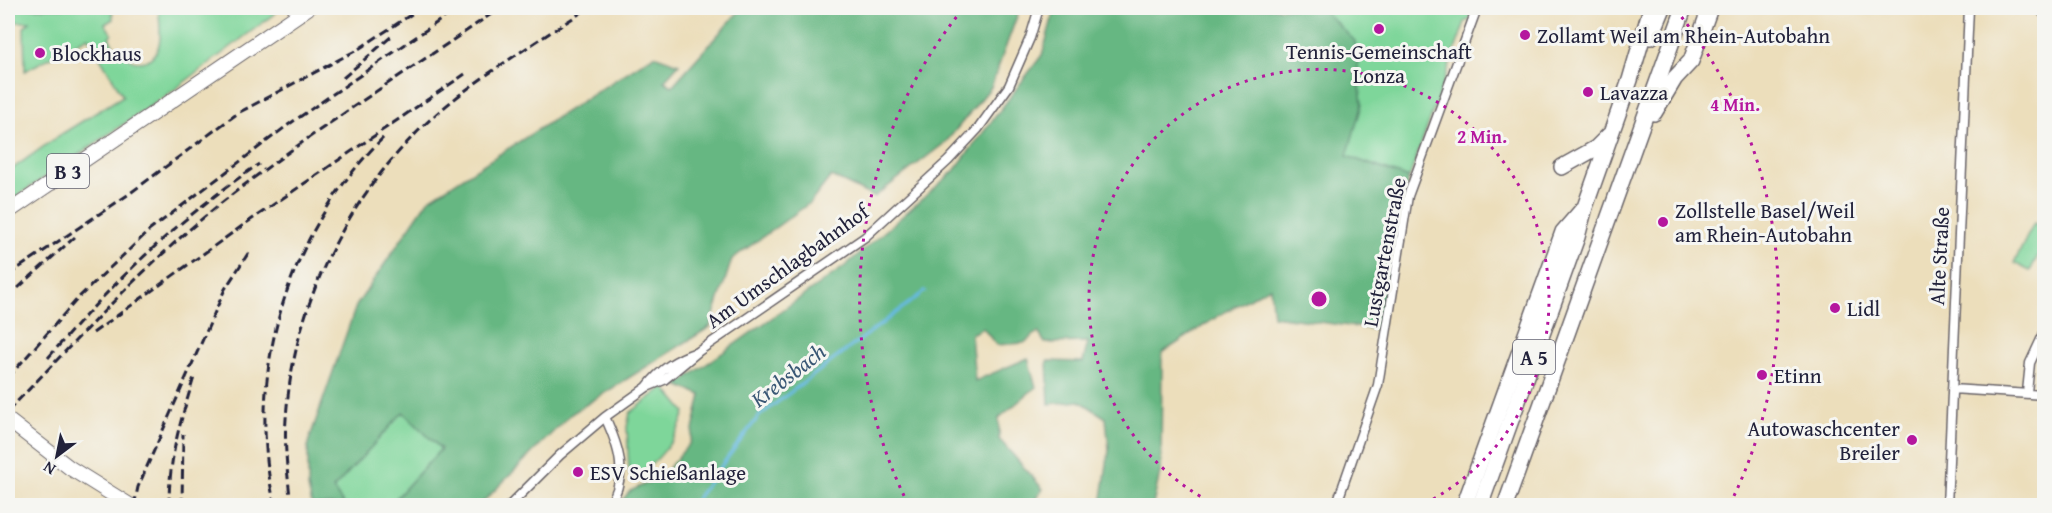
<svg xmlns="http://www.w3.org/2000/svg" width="2052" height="513" viewBox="0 0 2052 513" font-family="'Gentium Book Plus',serif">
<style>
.green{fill:#7ed69a;stroke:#507c6a;stroke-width:1.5}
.forest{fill:#66b782;stroke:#446c5e;stroke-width:1.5}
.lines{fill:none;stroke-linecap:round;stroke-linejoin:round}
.stream{stroke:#66b9e2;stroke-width:3}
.minor-casing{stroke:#696468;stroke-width:11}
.primary-casing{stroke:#696468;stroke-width:16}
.motorway-casing{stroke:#696468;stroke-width:18}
.minor{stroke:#fff;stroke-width:8}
.primary{stroke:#fff;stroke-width:14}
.motorway{stroke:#fff;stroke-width:15}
.rail{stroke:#22223b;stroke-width:3;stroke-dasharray:9 4.5;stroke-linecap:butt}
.ring{fill:none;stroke:#b5179e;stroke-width:3;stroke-dasharray:3 6}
.poi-dot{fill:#b5179e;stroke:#f6f6f2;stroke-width:2}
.labels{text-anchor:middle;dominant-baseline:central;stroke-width:6;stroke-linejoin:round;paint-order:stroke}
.shield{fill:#f6f6f2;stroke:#626272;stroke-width:1.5}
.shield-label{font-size:20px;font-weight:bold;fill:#22223b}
.poi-label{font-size:21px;fill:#22223b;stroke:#f6f6f2;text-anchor:start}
.street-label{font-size:21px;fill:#22223b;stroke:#f6f6f2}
.water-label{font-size:22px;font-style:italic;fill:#3a5775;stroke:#f6f6f2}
.centre{fill:#b5179e;stroke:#f6f6f2;stroke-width:3}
.ring-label{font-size:18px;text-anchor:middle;font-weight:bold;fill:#b5179e;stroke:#f6f6f2;stroke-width:6;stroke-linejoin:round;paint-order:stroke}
</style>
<rect width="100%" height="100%" fill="#f6f6f2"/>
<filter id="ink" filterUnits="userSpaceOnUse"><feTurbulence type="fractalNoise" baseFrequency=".0167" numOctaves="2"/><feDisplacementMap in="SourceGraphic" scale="12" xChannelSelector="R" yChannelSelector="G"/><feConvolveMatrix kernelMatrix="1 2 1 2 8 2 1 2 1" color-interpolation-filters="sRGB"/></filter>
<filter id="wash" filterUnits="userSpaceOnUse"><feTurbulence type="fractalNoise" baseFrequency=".008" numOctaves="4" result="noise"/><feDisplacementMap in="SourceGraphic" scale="24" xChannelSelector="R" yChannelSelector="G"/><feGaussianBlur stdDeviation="1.35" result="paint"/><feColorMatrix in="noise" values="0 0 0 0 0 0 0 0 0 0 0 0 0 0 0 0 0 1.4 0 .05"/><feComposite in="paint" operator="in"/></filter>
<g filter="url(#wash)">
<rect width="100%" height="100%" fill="#ecdebb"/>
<path class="green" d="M8 8H112L113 19 105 24 112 34 109 37C116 54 141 74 156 52 163 41 159 22 159 10L282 8 174 90 8 202V172L60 135 123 96 88 37 25 71 24 27 30 22H8Z
M1321 8H1477L1474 17 1465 22 1409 178 1346 156 1362 104Z
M2034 223 2044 228V244L2030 271 2014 263Z
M664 387 685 412C677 439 658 463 634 477L629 473 627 427 630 413Z
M403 412 441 449 390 505H344L333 489Z"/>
<path class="forest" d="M742 8H1020L991 87 946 142 874 197 831 176 811 202 732 259 710 327 571 414 480 505H390L441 449 403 412 333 489 344 505H312L308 487V443L356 306 428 200 654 55 679 64 664 81 672 86Z
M1055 8H1321L1355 41 1362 104 1347 156 1409 178 1400 206 1380 330 1273 316 1270 287 1223 313 1162 353 1161 468 1153 505H1101L1109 450 1106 418 1080 401 1049 404 1047 361 1083 362 1088 342 1045 343 1038 332 1024 343 996 345 983 328 971 334 975 381 1028 358 1036 387 999 418V439L1043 489 1031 505H618L630 491 661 477 690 443 701 395 677 385 845 266 954 171 1042 55Z"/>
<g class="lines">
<path class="stream" d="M691 506 759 416 925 291"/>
</g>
</g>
<g filter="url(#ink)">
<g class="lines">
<g class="minor-casing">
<path id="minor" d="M2039 8 2044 14
M647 387C661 369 676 359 697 352
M1952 389 2044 395
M2027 392 2030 363 2044 333
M605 417C619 447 629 475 609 506
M509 506 560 455 605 417 647 387 664 380 699 351 865 237 948 161 978 129 1009 86 1030 38 1039 8
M1336 506 1378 385 1408 196 1477 8
M1947 506 1969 8"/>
</g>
<g class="primary-casing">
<path id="primary" d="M8 212 308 8
M8 420 70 468 131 506"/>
</g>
<g class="motorway-casing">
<path id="motorway" d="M1651 37 1663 8
M1654 113 1675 78 1691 61 1710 8
M1562 167 1596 148 1609 135
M1464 506 1563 232 1583 209
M1480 506 1577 237 1585 207 1630 80 1651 8
M1505 506 1684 8"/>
</g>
<use href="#minor" class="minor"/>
<use href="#primary" class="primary"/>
<use href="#motorway" class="motorway"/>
<path class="rail" d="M343 78 393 35
M8 275 129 194 238 113 357 50 421 8
M8 297 75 237
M93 333 242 226 465 74
M48 358C111 284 178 219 259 164
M8 378 79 297 150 230 288 125 458 8
M8 411C77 340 143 266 220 204 309 133 407 72 500 8
M134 506 138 487 225 289 251 249
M169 506C169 455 180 424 194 377
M182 506 183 434
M275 506C243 373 289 229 386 135
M291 506C288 477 284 448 286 419 293 304 348 194 433 117 478 77 532 45 582 12"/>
</g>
</g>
<g class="ring">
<path d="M1216 505A230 230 0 1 1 1422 505"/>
<path d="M908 504A459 459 0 0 1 962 10M1676 10A459 459 0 0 1 1730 504"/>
</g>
<g class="poi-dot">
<circle cx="1379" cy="29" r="6"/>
<circle cx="1525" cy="35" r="6"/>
<circle cx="40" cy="53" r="6"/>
<circle cx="1588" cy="92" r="6"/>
<circle cx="1663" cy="222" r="6"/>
<circle cx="1835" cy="308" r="6"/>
<circle cx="1762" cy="375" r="6"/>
<circle cx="1912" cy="440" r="6"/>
<circle cx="578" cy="472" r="6"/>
</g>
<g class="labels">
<g class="shield">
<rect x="47" y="154" width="42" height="34" rx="4.5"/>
<rect x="1513" y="340" width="42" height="34" rx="4.5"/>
</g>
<g class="shield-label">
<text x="68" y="171">B 3</text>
<text x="1534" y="357">A 5</text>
</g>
<g class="poi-label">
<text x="1537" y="35">Zollamt Weil am Rhein-Autobahn</text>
<text x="1379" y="51" text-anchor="middle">Tennis-Gemeinschaft<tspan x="1379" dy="24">Lonza</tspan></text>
<text x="52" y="53">Blockhaus</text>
<text x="1600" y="92">Lavazza</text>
<text x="1675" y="210">Zollstelle Basel/Weil<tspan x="1675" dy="24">am Rhein-Autobahn</tspan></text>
<text x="1847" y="308">Lidl</text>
<text x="1774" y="375">Etinn</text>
<text x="1900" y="428" text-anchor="end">Autowaschcenter<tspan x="1900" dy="24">Breiler</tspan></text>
<text x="590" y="472">ESV Schießanlage</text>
</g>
<g class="street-label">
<text transform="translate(1384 252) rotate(-79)">Lustgartenstraße</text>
<text transform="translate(1939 256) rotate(-87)">Alte Straße</text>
<text transform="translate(787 266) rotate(-36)">Am Umschlagbahnhof</text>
</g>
<g class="water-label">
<text transform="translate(788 375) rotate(-38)">Krebsbach</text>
</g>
</g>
<circle cx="1319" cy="299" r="9" class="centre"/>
<g class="ring-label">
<text x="1735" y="111">4 Min.</text>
<text x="1482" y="143">2 Min.</text>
</g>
<rect width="2052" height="513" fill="none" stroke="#f6f6f2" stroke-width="30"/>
<g transform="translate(57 456) rotate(212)" stroke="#f6f6f2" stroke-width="4.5" paint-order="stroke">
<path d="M0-4.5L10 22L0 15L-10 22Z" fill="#22223b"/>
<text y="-9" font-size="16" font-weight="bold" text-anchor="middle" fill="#22223b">N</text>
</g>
</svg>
